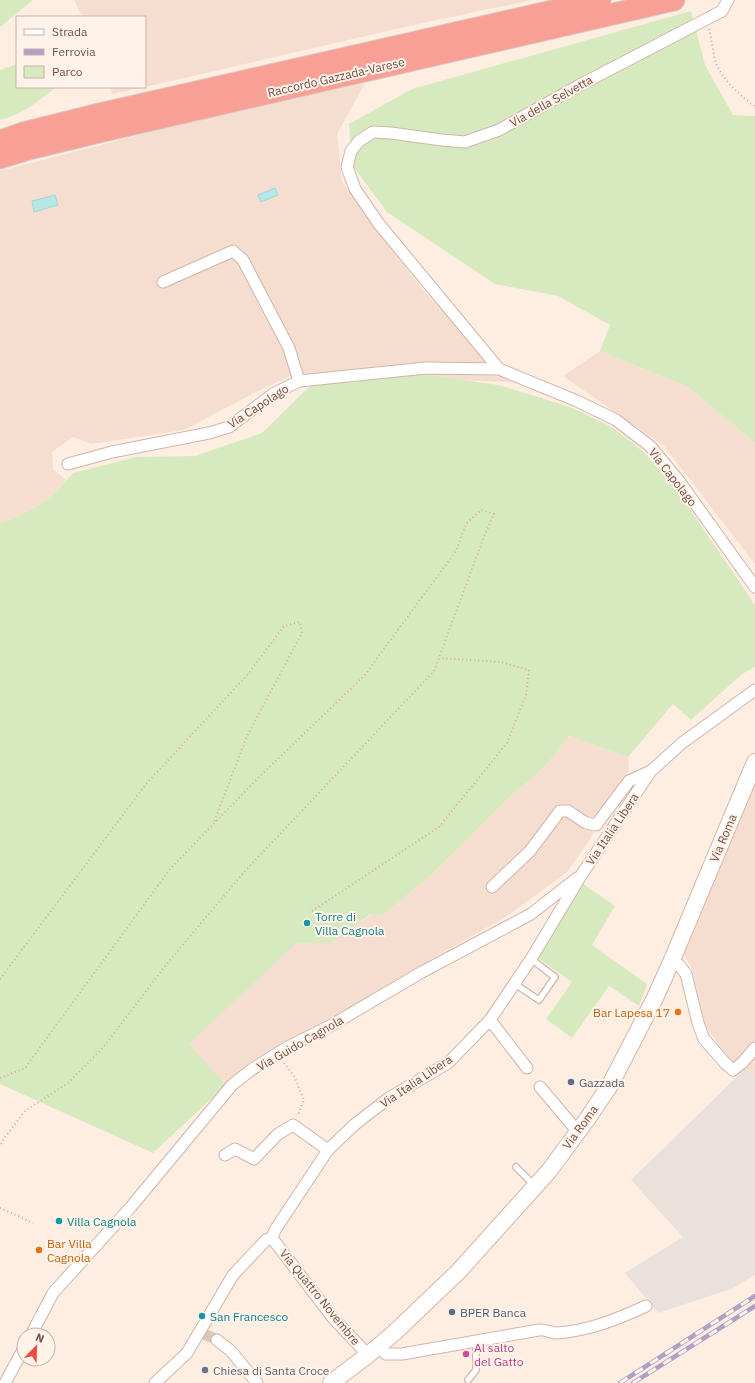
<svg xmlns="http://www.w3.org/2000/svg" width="755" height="1383" viewBox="0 0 755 1383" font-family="'IBM Plex Sans',sans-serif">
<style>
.residential{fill:#f5decf}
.industrial{fill:#ebe1dc}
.green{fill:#d7eabf}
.water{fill:#b5e7e6;stroke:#9bd9d9}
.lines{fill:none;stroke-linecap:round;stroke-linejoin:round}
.street-tunnel{stroke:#dbc6ba;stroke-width:11;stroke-dasharray:11 5.5;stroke-linecap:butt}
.lane-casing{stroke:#d0b5ab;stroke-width:8}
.street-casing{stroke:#d0b5ab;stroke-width:13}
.secondary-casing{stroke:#d5b6a9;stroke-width:18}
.highway-casing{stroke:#d8cecb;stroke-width:23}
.path{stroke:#d7a99b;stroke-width:2;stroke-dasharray:1 3;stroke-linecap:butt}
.lane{stroke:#fff;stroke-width:5.5}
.street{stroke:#fff;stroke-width:11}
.secondary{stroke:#fff;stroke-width:16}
.highway{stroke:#f9a096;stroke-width:21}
.rail-casing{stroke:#aea0c6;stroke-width:4.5}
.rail{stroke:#fff2e8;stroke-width:3;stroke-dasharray:9;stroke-linecap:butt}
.culture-dot{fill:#0f9aa8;stroke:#fff2e8;stroke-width:1.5}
.food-dot{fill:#e8710a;stroke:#fff2e8;stroke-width:1.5}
.service-dot{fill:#5c6f8a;stroke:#fff2e8;stroke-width:1.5}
.hotel-dot{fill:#d1479c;stroke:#fff2e8;stroke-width:1.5}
.worship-dot{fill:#6b7280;stroke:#fff2e8;stroke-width:1.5}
.labels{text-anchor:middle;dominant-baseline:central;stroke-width:4;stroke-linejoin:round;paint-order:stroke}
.street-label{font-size:12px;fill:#745047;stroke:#fff2e8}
.culture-label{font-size:12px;fill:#0d838f;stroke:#fff2e8;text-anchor:start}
.food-label{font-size:12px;fill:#c56008;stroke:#fff2e8;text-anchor:end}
.service-label{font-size:12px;fill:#4e5e75;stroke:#fff2e8;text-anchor:start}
.hotel-label{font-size:12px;fill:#b23c85;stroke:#fff2e8;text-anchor:start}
.worship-label{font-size:12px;fill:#5b616d;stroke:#fff2e8;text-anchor:start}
</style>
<rect width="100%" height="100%" fill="#fdeee1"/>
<path class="residential" d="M74 0H533L418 24 145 87V17H82Z
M365 83 337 134 342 182 421 288 511 382 311 375 291 376 252 394 184 430 91 444 73 437 52 452 53 469 66 480 49 499 17 517 0 523V171L170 127Z
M110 87H144L113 94Z
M600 351 688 387 755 443V564L664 446 563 376Z
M569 736 628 757 629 771 590 839 567 872 509 915 428 961 326 1022 226 1085 188 1044 297 943H331L372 914 382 916 431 875 515 792 544 768Z
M755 782V1075L727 1057 705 1025 692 969 684 954Z"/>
<path class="industrial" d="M745 1069 755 1075V1275L731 1289 658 1313 625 1273 683 1237 631 1180Z"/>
<path class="green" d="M0 0H33L0 27Z
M691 11 705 65 733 115 755 116V443L688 387 600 351 610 325 558 296 495 284 387 212 352 165 349 124 412 89Z
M17 64V87H56C40 101 21 115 0 120V70Z
M426 375 499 385 573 408 612 427 645 453 675 487 755 605V667L742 674 691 720 673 704 628 757 569 736 544 768 515 792 431 875 382 916 371 914 331 943H297L189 1044 226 1085 153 1153 0 1084V523L17 517 49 499 73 473 136 457 195 456 262 433 312 384Z
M582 883 615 906 592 945 647 984 639 1006 609 986 572 1038 546 1019 572 982 538 958Z"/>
<path class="water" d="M275 188 278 195 261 202 258 195Z
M55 195 58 205 34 212 32 201Z"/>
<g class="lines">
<path class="street-tunnel" d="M204 1334 217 1340"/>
<g class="lane-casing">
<path id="lane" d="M515 984 539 1000 555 977 531 959
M516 1167 535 1186
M468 1380 476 1370V1341"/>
</g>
<g class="street-casing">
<path id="street" d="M163 282 233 251 243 260 289 348 299 381
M499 369 379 224 355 189 347 167 351 151 359 141 373 132 391 133 442 140 465 142 499 130 578 86 722 11 728 0
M68 464 112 452 209 433 229 427 273 394 299 381 426 368 499 369 577 401 616 420 650 446 679 481 755 587
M492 887 530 851 560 811H568L586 823 596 825 629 781 651 771
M672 960 679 965 686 974 698 1023 704 1039 726 1064 733 1070 742 1063 755 1048
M490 1020 527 1068
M540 1087 578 1132
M225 1155 235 1149 254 1159 278 1134 293 1125 328 1150
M272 1238 275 1230 328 1150 354 1125 389 1098 448 1063 490 1020 531 959 582 874 651 771 682 743 755 690
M272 1238 333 1318 368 1355
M31 1335 53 1293 130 1208 232 1085 251 1070 286 1048 330 1026 422 972 531 914 577 878
M217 1340 231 1351 257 1383
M378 1347 386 1354H402L539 1330C545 1329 551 1333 557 1333 588 1331 618 1319 646 1306
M5 1383 24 1348
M155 1383 187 1353 233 1275 266 1240 272 1238"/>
</g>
<g class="secondary-casing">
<path id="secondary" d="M331 1383 368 1355 394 1333 458 1272 549 1171 588 1118 610 1085 655 998 672 960 755 762"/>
</g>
<g class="highway-casing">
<path id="highway" d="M0 141 23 133 95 115 600 0
M0 158 29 149 99 132 674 0"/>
</g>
<path class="path" d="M709 29C712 39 713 55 716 63 723 81 740 95 755 107
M312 911 439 827 507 743 526 695 529 670 501 662 439 658
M0 979 146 784 248 674 284 626 300 622 302 633 247 736 214 822
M284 1063 294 1076 304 1100 298 1115
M0 1078 25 1068 170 869 258 778 364 676 456 551 466 524 481 510 494 514 485 534 434 671 245 871 169 961 102 1049 68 1083 25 1111 3 1140 0 1146
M0 1208 33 1223"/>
<use href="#lane" class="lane"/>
<use href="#street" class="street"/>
<use href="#secondary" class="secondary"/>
<use href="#highway" class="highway"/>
<g class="rail-casing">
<path id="rail" d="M620 1383 755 1296
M633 1383 755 1306"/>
</g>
<use href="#rail" class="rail"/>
</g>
<g class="culture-dot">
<circle cx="307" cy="923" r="4"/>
<circle cx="59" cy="1221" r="4"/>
<circle cx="202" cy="1316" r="4"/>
</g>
<g class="food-dot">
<circle cx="678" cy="1012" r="4"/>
<circle cx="39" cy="1250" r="4"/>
</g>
<g class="service-dot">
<circle cx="571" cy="1082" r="4"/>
<circle cx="452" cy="1312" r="4"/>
</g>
<circle class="hotel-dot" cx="466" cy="1354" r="4"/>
<circle class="worship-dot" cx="205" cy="1370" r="4"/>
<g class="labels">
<g class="street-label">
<text transform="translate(336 77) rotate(-13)">Raccordo Gazzada-Varese</text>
<text transform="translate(551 101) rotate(-29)">Via della Selvetta</text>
<text transform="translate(258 406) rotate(-33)">Via Capolago</text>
<text transform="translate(673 477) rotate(52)">Via Capolago</text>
<text transform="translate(612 829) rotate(-56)">Via Italia Libera</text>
<text transform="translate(723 838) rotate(-67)">Via Roma</text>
<text transform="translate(300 1043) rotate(-30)">Via Guido Cagnola</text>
<text transform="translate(416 1081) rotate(-34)">Via Italia Libera</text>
<text transform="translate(580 1127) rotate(-54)">Via Roma</text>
<text transform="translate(320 1297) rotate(51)">Via Quattro Novembre</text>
</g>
<g class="culture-label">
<text x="315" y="916">Torre di<tspan x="315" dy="14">Villa Cagnola</tspan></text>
<text x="67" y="1221">Villa Cagnola</text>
<text x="210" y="1316">San Francesco</text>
</g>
<g class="food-label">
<text x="670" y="1012">Bar Lapesa 17</text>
<text x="47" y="1243" text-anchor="start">Bar Villa<tspan x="47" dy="14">Cagnola</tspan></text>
</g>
<g class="service-label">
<text x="579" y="1082">Gazzada</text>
<text x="460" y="1312">BPER Banca</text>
</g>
<g class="hotel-label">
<text x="474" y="1347">Al salto<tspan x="474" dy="14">del Gatto</tspan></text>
</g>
<g class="worship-label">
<text x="213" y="1370">Chiesa di Santa Croce</text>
</g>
</g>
<rect x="16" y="16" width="130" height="72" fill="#fff2e8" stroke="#c7b1a8"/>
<rect x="24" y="29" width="20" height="6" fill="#ffffff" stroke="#c7b1a8"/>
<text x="52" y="36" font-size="12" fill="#745047">Strada</text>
<rect x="24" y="49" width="20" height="6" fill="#aea0c6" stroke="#c7b1a8"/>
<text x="52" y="56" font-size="12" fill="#745047">Ferrovia</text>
<rect x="24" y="66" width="20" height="12" fill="#d7eabf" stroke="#c7b1a8"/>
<text x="52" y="76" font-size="12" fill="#745047">Parco</text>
<g transform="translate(36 1347) rotate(23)"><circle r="19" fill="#fff2e8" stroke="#c7b1a8"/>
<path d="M0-3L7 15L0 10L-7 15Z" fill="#eb4d42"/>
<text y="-6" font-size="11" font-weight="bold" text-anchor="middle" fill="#745047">N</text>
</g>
</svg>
